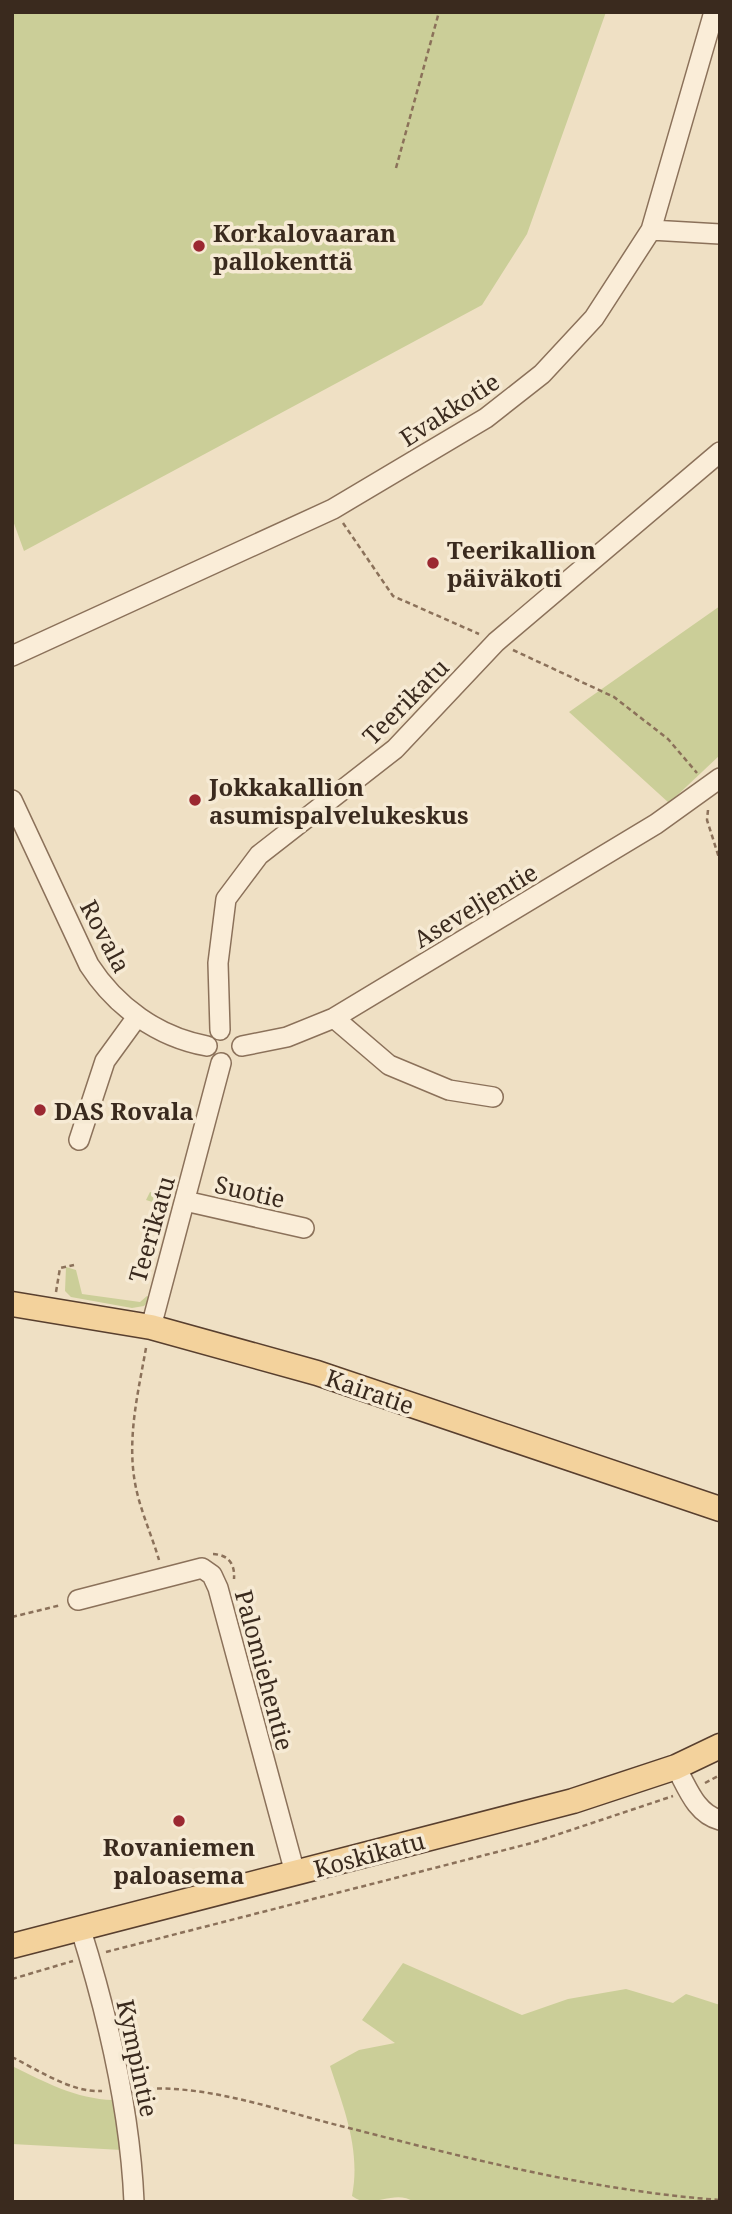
<svg xmlns="http://www.w3.org/2000/svg" width="732" height="2214" viewBox="0 0 732 2214" font-family="'Noto Serif',serif">
<style>
.green{fill:#cbce98}
.lines{fill:none;stroke-linecap:round;stroke-linejoin:round}
.minor-casing{stroke:#8b715a;stroke-width:22}
.major-casing{stroke:#583f2e;stroke-width:27}
.path{stroke:#8b715a;stroke-width:2.5;stroke-dasharray:5 3.5;stroke-linecap:butt}
.minor{stroke:#faedd8;stroke-width:19}
.major{stroke:#f3d29c;stroke-width:24}
.poi-dot{fill:#9b2831;stroke:#f6ead4;stroke-width:2.5}
.labels{text-anchor:middle;dominant-baseline:central;stroke-width:7;stroke-linejoin:round;paint-order:stroke}
.poi-label{font-size:24px;font-weight:bold;fill:#3a2a1e;stroke:#f6ead4;text-anchor:start}
.street-label{font-size:24px;fill:#3a2a1e;stroke:#f6ead4}
</style>
<rect width="100%" height="100%" fill="#efe0c4"/>
<path class="green" d="M12 12H606L527 234 482 305 24 551 12 518Z
M720 606V755L669 803 569 712Z
M150 1192 166 1196 165 1206 146 1200Z
M66 1267 76 1270 82 1294 140 1302 147 1296 151 1298 144 1306 132 1308 71 1297 65 1291Z
M403 1963 522 2015 568 1999 626 1989 673 2003 686 1994 720 2005V2202H414C394 2188 371 2211 352 2196 361 2150 344 2109 330 2066L359 2050 395 2043 362 2020Z
M12 2066C45 2082 76 2099 113 2100L122 2150 12 2144Z"/>
<g class="lines">
<g class="minor-casing">
<path id="minor" d="M651 230 720 234
M12 656 333 509 486 418 542 374 594 318 651 230 714 12
M12 800 89 965C116 1007 158 1037 207 1046
M334 1018 389 1065 449 1090 493 1097
M220 1030 218 963 226 899 259 855 395 749 496 642 720 452
M242 1046 287 1037 334 1018 656 824 720 778
M79 1140 105 1061 137 1017
M185 1201 304 1228
M151 1327 221 1063
M78 1600 202 1568 212 1575 218 1588 295 1873
M676 1767C687 1787 696 1814 720 1820
M80 1927C108 2016 130 2108 134 2202"/>
</g>
<g class="major-casing">
<path id="major" d="M12 1304 151 1327 317 1373 720 1509
M12 1946 573 1801 676 1767 720 1746"/>
</g>
<path class="path" d="M396 168 439 12
M343 523 393 596 479 634
M513 650 614 697 668 739 697 773
M708 810 707 820 720 861
M56 1292 60 1268 74 1265
M146 1348C138 1393 126 1441 136 1488 141 1512 152 1536 159 1560
M213 1554C229 1555 235 1564 234 1579
M12 1617 61 1605
M705 1783 720 1775
M106 1952 532 1843 673 1796
M12 1979 73 1961
M12 2057C38 2070 72 2093 102 2091
M140 2089C210 2084 282 2112 349 2128 470 2159 595 2191 720 2200"/>
<use href="#minor" class="minor"/>
<use href="#major" class="major"/>
</g>
<g class="poi-dot">
<circle cx="199" cy="246" r="7"/>
<circle cx="433" cy="563" r="7"/>
<circle cx="195" cy="800" r="7"/>
<circle cx="40" cy="1110" r="7"/>
<circle cx="179" cy="1821" r="7"/>
</g>
<g class="labels">
<g class="poi-label">
<text x="213" y="232">Korkalovaaran<tspan x="213" dy="28">pallokenttä</tspan></text>
<text x="447" y="549">Teerikallion<tspan x="447" dy="28">päiväkoti</tspan></text>
<text x="209" y="786">Jokkakallion<tspan x="209" dy="28">asumispalvelukeskus</tspan></text>
<text x="54" y="1110">DAS Rovala</text>
<text x="179" y="1846" text-anchor="middle">Rovaniemen<tspan x="179" dy="28">paloasema</tspan></text>
</g>
<g class="street-label">
<text transform="translate(449 409) rotate(-33)">Evakkotie</text>
<text transform="translate(405 701) rotate(-45)">Teerikatu</text>
<text transform="translate(475 905) rotate(-31)">Aseveljentie</text>
<text transform="translate(106 936) rotate(62)">Rovala</text>
<text transform="translate(250 1191) rotate(13)">Suotie</text>
<text transform="translate(151 1229) rotate(-74)">Teerikatu</text>
<text transform="translate(370 1391) rotate(19)">Kairatie</text>
<text transform="translate(265 1670) rotate(75)">Palomiehentie</text>
<text transform="translate(369 1854) rotate(-15)">Koskikatu</text>
<text transform="translate(138 2058) rotate(78)">Kympintie</text>
</g>
</g>
<rect width="732" height="2214" fill="none" stroke="#3a2a1e" stroke-width="28"/>
</svg>
